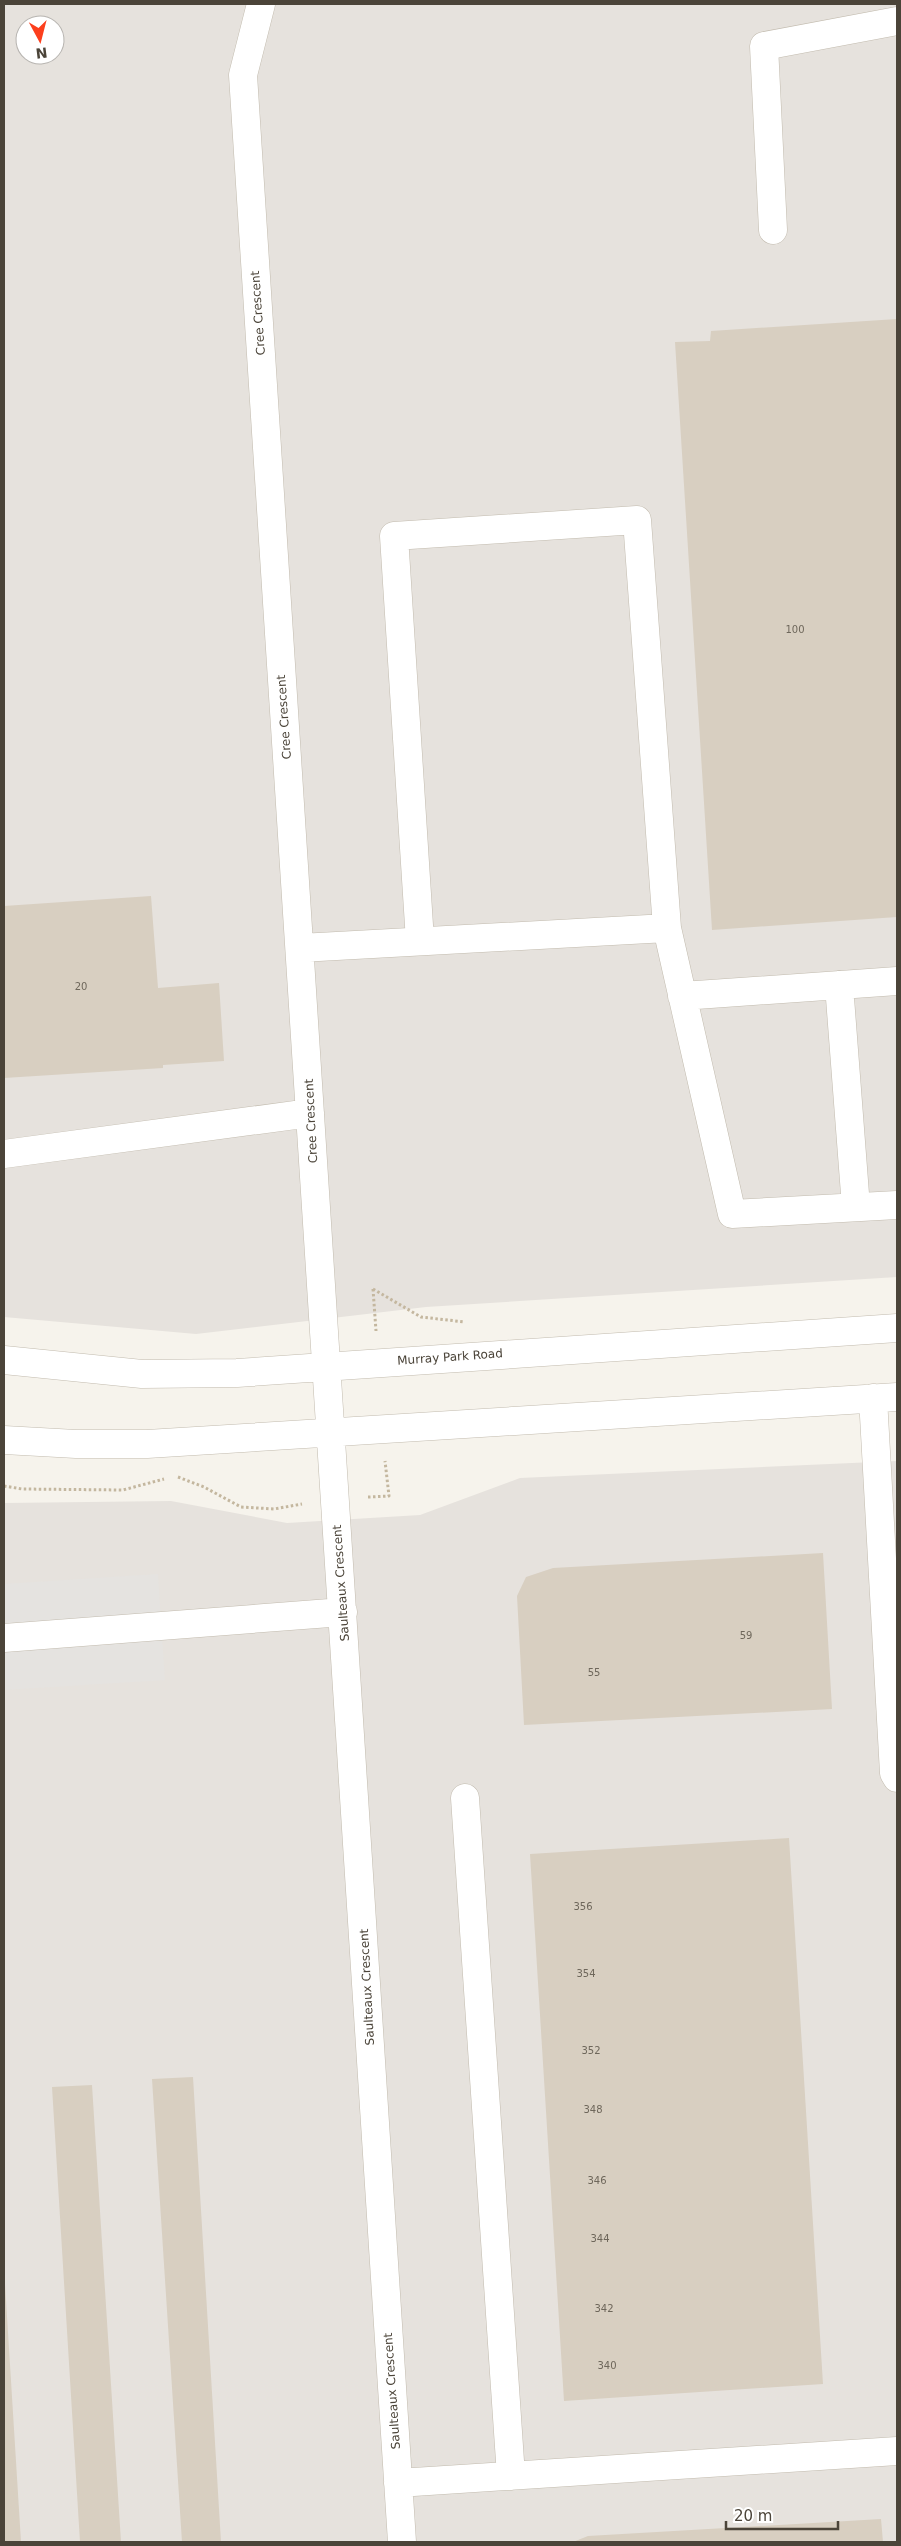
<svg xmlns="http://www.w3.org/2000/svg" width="901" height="2546" viewBox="0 0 901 2546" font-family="'DejaVu Sans',sans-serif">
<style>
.industrial{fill:#e6e2dd;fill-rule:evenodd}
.parking{fill:#e5e3e0}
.building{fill:#d8cfc1}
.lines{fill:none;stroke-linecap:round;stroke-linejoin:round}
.minor-casing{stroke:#c2bbae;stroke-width:29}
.path{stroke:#c4b79f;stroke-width:3;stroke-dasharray:2.5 2.5;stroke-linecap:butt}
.minor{stroke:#fff;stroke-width:28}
.labels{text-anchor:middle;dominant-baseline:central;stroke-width:4;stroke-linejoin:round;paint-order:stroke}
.number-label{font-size:10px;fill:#6e675b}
.street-label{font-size:12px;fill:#4b4439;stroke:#fff}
</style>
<rect width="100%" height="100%" fill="#f6f3ec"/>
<path class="industrial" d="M4 4H897V1277L426 1307 196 1334 4 1317ZM25 25H55V55H25Z
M897 1461V2542H4V1503L171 1501 287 1523 420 1515 520 1478Z"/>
<path class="parking" d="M158 1574 165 1680 4 1690V1584Z"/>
<path class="building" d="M897 319V917L712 930 675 342 710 341 711 331Z
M151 896 158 988 219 983 224 1061 163 1065V1068L4 1078V906Z
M823 1553 832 1709 524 1725 517 1596 526 1577 553 1568Z
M789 1838 823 2384 564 2401 530 1854Z
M193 2077 221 2542H182L152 2079Z
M92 2085 121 2542H80L52 2087Z
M4 2284H5L21 2542H4Z
M881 2519 883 2542H573L588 2536Z"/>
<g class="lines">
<g class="minor-casing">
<path id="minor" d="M261 4 243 75 402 2542
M773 230 764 46 897 21
M420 941 394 536 637 520 667 928 732 1214 897 1205
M300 948 667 928
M839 985 856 1207
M682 996 897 981
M4 1154 310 1113
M4 1360 142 1374 237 1373 897 1328
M873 1398 894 1773 897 1778
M4 1440 76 1444H147L897 1397
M4 1638 343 1612
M465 1798 511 2476
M398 2483 897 2451"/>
</g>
<path class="path" d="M373 1289 376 1331
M373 1289 421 1317 465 1322
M178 1477 204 1487 241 1507 274 1509 302 1504
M4 1486 22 1489 123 1490 164 1479
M368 1497 389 1496 385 1461"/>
<use href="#minor" class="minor"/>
</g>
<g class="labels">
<g class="number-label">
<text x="795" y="629">100</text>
<text x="81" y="986">20</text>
<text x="746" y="1635">59</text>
<text x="594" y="1672">55</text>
<text x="583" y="1906">356</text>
<text x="586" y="1973">354</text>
<text x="591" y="2050">352</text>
<text x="593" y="2109">348</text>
<text x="597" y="2180">346</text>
<text x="600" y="2238">344</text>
<text x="604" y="2308">342</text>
<text x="607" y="2365">340</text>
</g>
<g class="street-label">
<text transform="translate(258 313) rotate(-94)">Cree Crescent</text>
<text transform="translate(284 717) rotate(-94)">Cree Crescent</text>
<text transform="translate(311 1121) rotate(-93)">Cree Crescent</text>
<text transform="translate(450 1357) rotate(-4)">Murray Park Road</text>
<text transform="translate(341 1583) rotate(-94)">Saulteaux Crescent</text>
<text transform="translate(367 1987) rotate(-93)">Saulteaux Crescent</text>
<text transform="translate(392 2391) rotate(-94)">Saulteaux Crescent</text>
</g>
</g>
<rect width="901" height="2546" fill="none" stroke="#4b4439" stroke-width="10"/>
<g transform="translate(40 40) rotate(173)"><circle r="24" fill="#ffffff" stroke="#b7b4b0"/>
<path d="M0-4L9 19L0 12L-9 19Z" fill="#fc3f1d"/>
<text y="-8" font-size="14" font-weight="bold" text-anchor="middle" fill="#4b4439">N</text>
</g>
<path d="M726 2521v8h112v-8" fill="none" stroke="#4b4439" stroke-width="2.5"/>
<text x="734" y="2521" font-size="15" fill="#4b4439" stroke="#ffffff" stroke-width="4" paint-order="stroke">20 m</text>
</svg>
